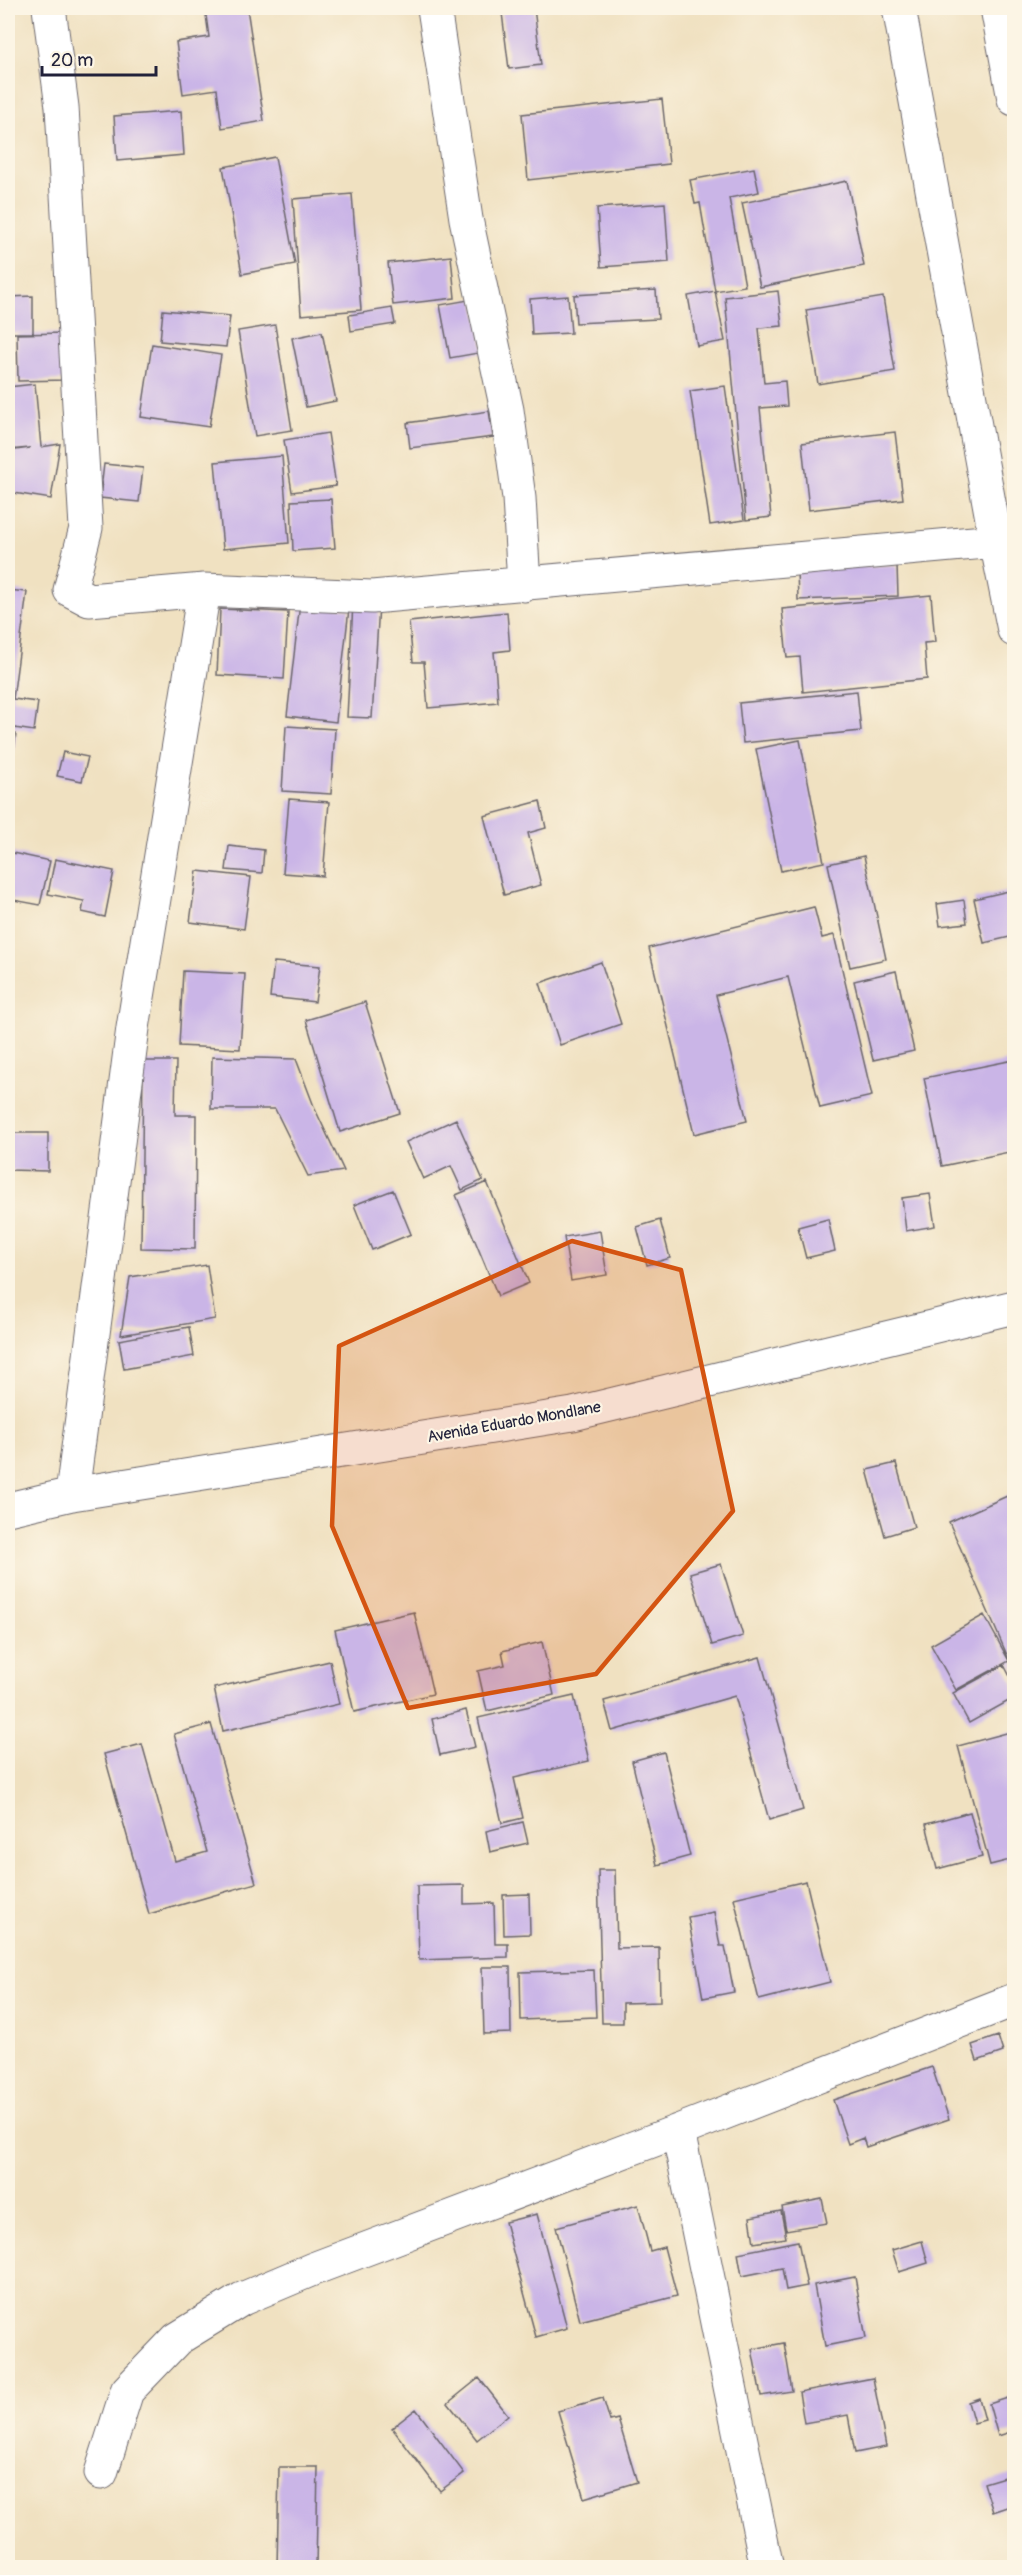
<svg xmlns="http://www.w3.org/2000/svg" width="1022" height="2575" viewBox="0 0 1022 2575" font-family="Pangolin,sans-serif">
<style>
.building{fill:#cab5e7}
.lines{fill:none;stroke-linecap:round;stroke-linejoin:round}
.minor-casing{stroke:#6a656a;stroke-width:35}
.minor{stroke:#fff;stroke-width:33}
.marked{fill:#d45411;fill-opacity:0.2;stroke:#d45411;stroke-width:4.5;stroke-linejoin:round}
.labels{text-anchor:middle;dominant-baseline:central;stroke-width:4.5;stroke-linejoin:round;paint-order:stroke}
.street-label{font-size:16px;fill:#22223b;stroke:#fcf5e5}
</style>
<rect width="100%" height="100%" fill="#fcf5e5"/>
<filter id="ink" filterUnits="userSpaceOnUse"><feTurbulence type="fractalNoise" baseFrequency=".0167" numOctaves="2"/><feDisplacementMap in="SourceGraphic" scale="12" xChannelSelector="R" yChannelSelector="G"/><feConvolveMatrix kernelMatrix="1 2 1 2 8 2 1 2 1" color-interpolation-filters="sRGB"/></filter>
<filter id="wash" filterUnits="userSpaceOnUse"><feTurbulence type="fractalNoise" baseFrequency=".008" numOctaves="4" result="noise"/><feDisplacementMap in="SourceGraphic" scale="24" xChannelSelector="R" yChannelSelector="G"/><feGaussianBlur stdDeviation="1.35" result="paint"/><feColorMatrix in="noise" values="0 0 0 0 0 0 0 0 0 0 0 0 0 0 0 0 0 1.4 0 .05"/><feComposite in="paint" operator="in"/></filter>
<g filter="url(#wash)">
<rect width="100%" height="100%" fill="#f0e1c1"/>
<g id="blocks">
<path class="building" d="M205 8H247L264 121 222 128 217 89 183 94 176 42 209 37Z
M534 8 541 65 509 69 502 13Z
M662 99 669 164 528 180 522 114Z
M181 111 184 155 117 161 114 116Z
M275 157 295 264 242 274 223 167Z
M754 168 759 192 729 198 745 286 715 291 700 203 695 204 690 180Z
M847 181 864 266 760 287 742 203Z
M352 194 361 310 301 315 293 199Z
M665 203 669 262 601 267 597 208Z
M451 256 455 298 393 305 388 263Z
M656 290 658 319 576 323 574 295Z
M715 291 725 341 697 346 688 296Z
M778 291 782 326 759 328 764 383 785 381 787 406 760 408 771 517 746 520 725 297Z
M33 296V333H8V297Z
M568 296 571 333 532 335 530 299Z
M883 297 895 371 818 384 806 310Z
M474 299 484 352 450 358 440 305Z
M392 308 395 324 351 331 349 315Z
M163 310 230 316 226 347 160 341Z
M275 325 292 430 255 436 238 331Z
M322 332 336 401 306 407 292 338Z
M66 333V380L18 381 17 334Z
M152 344 221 355 209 427 141 417Z
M35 384 41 447 60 444 51 499 8 492V451L30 448 8 450V387Z
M725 386 744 520 710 525 690 391Z
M489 411 493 437 410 448 407 423Z
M895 432 903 499 809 510 802 443Z
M328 433 336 486 292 492 284 440Z
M282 456 289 543 223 549 215 462Z
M104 464 143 468 139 502 100 498Z
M331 499 335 548 293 551 291 501Z
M897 565 898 596 798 600 797 569Z
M8 590 27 592 13 699 38 702 34 731 8 727Z
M931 595 935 642 924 643 927 679 803 692 800 657 787 658 782 609Z
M300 603 349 609 336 722 287 716Z
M353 603 379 605 372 718 347 717Z
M220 609 288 612 284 679 217 675Z
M507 612 510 650 494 652 498 702 428 708 424 662H413L409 622Z
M857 691 861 731 743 743 739 703Z
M286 726 335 729 331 794 282 791Z
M8 733 16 734 13 757H8Z
M800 740 824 862 781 871 756 749Z
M63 752 88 757 82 781 57 776Z
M289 799 329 802 323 876 283 873Z
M540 801 546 828 528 833 541 885 504 895 484 816Z
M229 846 264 850 262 873 226 870Z
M8 852 50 861 40 905 8 899Z
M864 856 886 959 850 967 828 864Z
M55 859 114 871 105 917 82 912 84 901 48 894Z
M197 871 251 877 244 929 190 922Z
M1013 890 1014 936 984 943 974 899Z
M964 900 967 923 940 926 937 904Z
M814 907 822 938 834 935 872 1096 820 1108 788 977 716 995 747 1121 694 1134 649 948Z
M274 962 320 966 315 1002 270 997Z
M601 962 621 1024 560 1045 540 983Z
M183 971 245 974 240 1049 179 1046Z
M896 971 914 1051 873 1060 854 981Z
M365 1002 400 1113 340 1132 306 1020Z
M212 1057 296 1059 315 1109 344 1171 308 1176 275 1109H211Z
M1014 1060V1151L942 1166 924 1078Z
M143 1061H176L175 1115H196L195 1249 141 1248Z
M456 1119 483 1180 462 1190 451 1166 423 1179 406 1142Z
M8 1133H48V1171L8 1170Z
M487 1182 529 1283 498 1296 456 1195Z
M393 1190 411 1234 372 1250 354 1205Z
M930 1194 935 1226 906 1231 902 1198Z
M828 1219 835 1251 806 1258 798 1227Z
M660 1220 670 1258 647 1265 637 1227Z
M600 1231 607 1275 571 1281 564 1237Z
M207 1265 215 1319 121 1335 130 1277Z
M189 1327 194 1356 124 1369 119 1340Z
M896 1463 914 1527 885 1536 867 1470Z
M1014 1493V1671L949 1522Z
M721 1564 743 1636 712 1645 690 1573Z
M414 1612 433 1694 354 1712 335 1630Z
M984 1615 1009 1661 956 1690 931 1645Z
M542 1642 554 1695 487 1711 478 1671 505 1665 502 1651Z
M760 1657 803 1810 769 1820 735 1696 612 1731 604 1701Z
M330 1661 339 1704 223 1731 214 1688Z
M1004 1665 1014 1684V1698L969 1723 953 1693Z
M574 1696 589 1761 514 1778 523 1818 502 1823 478 1718Z
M466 1710 475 1747 440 1755 432 1719Z
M211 1724 256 1883 149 1914 104 1754 142 1744 175 1861 207 1852 174 1734Z
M1014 1731V1859L990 1865 958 1746Z
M664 1752 690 1856 657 1865 632 1761Z
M970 1812 982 1857 937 1869 926 1824Z
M523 1822 528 1843 490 1852 486 1831Z
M598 1870H615L617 1948 659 1947 660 2002 623 2003V2023H602Z
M806 1881 830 1982 759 2000 734 1898Z
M464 1885V1904L494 1903 495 1944H508V1957L419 1960 417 1886Z
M529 1894 530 1934 504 1935 503 1895Z
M714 1912 720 1946H725L734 1992 703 1998 688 1917Z
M482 1967H510L511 2033 484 2034Z
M594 1970 596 2017 521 2020 520 1972Z
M998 2036 1003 2052 977 2061 972 2045Z
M932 2067 949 2119 866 2147 863 2138 848 2144 833 2100Z
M822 2199 827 2223 786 2230 782 2207Z
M638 2205 650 2251 664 2247 677 2296 580 2321 556 2227Z
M781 2211 786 2238 754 2243 750 2217Z
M537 2214 567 2328 536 2337 505 2222Z
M798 2241 807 2286 786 2290 782 2268 742 2276 738 2253Z
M922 2241 928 2263 899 2272 892 2250Z
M855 2277 866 2338 825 2346 814 2285Z
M784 2343 792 2391 761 2396 752 2349Z
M479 2378 508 2415 477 2440 448 2403Z
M873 2378 886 2447 855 2453 848 2415 804 2423 799 2392Z
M1014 2396V2431L998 2436 989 2404Z
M603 2398 610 2421 618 2419 637 2482 584 2498 558 2411Z
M979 2398 985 2420 974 2423 968 2402Z
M416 2409 464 2473 440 2491 392 2428Z
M279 2467H318L316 2568H277Z
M1014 2474V2505L993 2512 984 2483Z"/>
</g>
</g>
<g filter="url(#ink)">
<use href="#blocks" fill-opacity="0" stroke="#6a656a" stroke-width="1.5"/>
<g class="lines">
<g class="minor-casing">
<path id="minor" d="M49 8 62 107 86 528 70 590 89 600 204 590 372 597 996 541 1014 542
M434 8 466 219 507 410 519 498 524 585
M899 8 996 541 1014 630
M997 8 1014 99
M72 1494 133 1028 204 590
M8 1509 72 1494 573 1414 1014 1307
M678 2131 767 2568
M101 2473 127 2391 177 2339 242 2299 313 2269 678 2131 1014 2000"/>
</g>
<use href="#minor" class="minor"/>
</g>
</g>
<path class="marked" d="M572 1241 681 1270 733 1511 596 1674 408 1708 332 1526 339 1346Z"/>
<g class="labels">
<g class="street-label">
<text transform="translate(514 1422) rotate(-10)">Avenida Eduardo Mondlane</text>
</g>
</g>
<rect width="1022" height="2575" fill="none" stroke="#fcf5e5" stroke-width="30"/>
<path d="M42 66v9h114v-9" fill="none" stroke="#22223b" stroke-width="3"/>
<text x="51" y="66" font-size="18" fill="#22223b" stroke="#fcf5e5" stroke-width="4.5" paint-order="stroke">20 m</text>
</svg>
